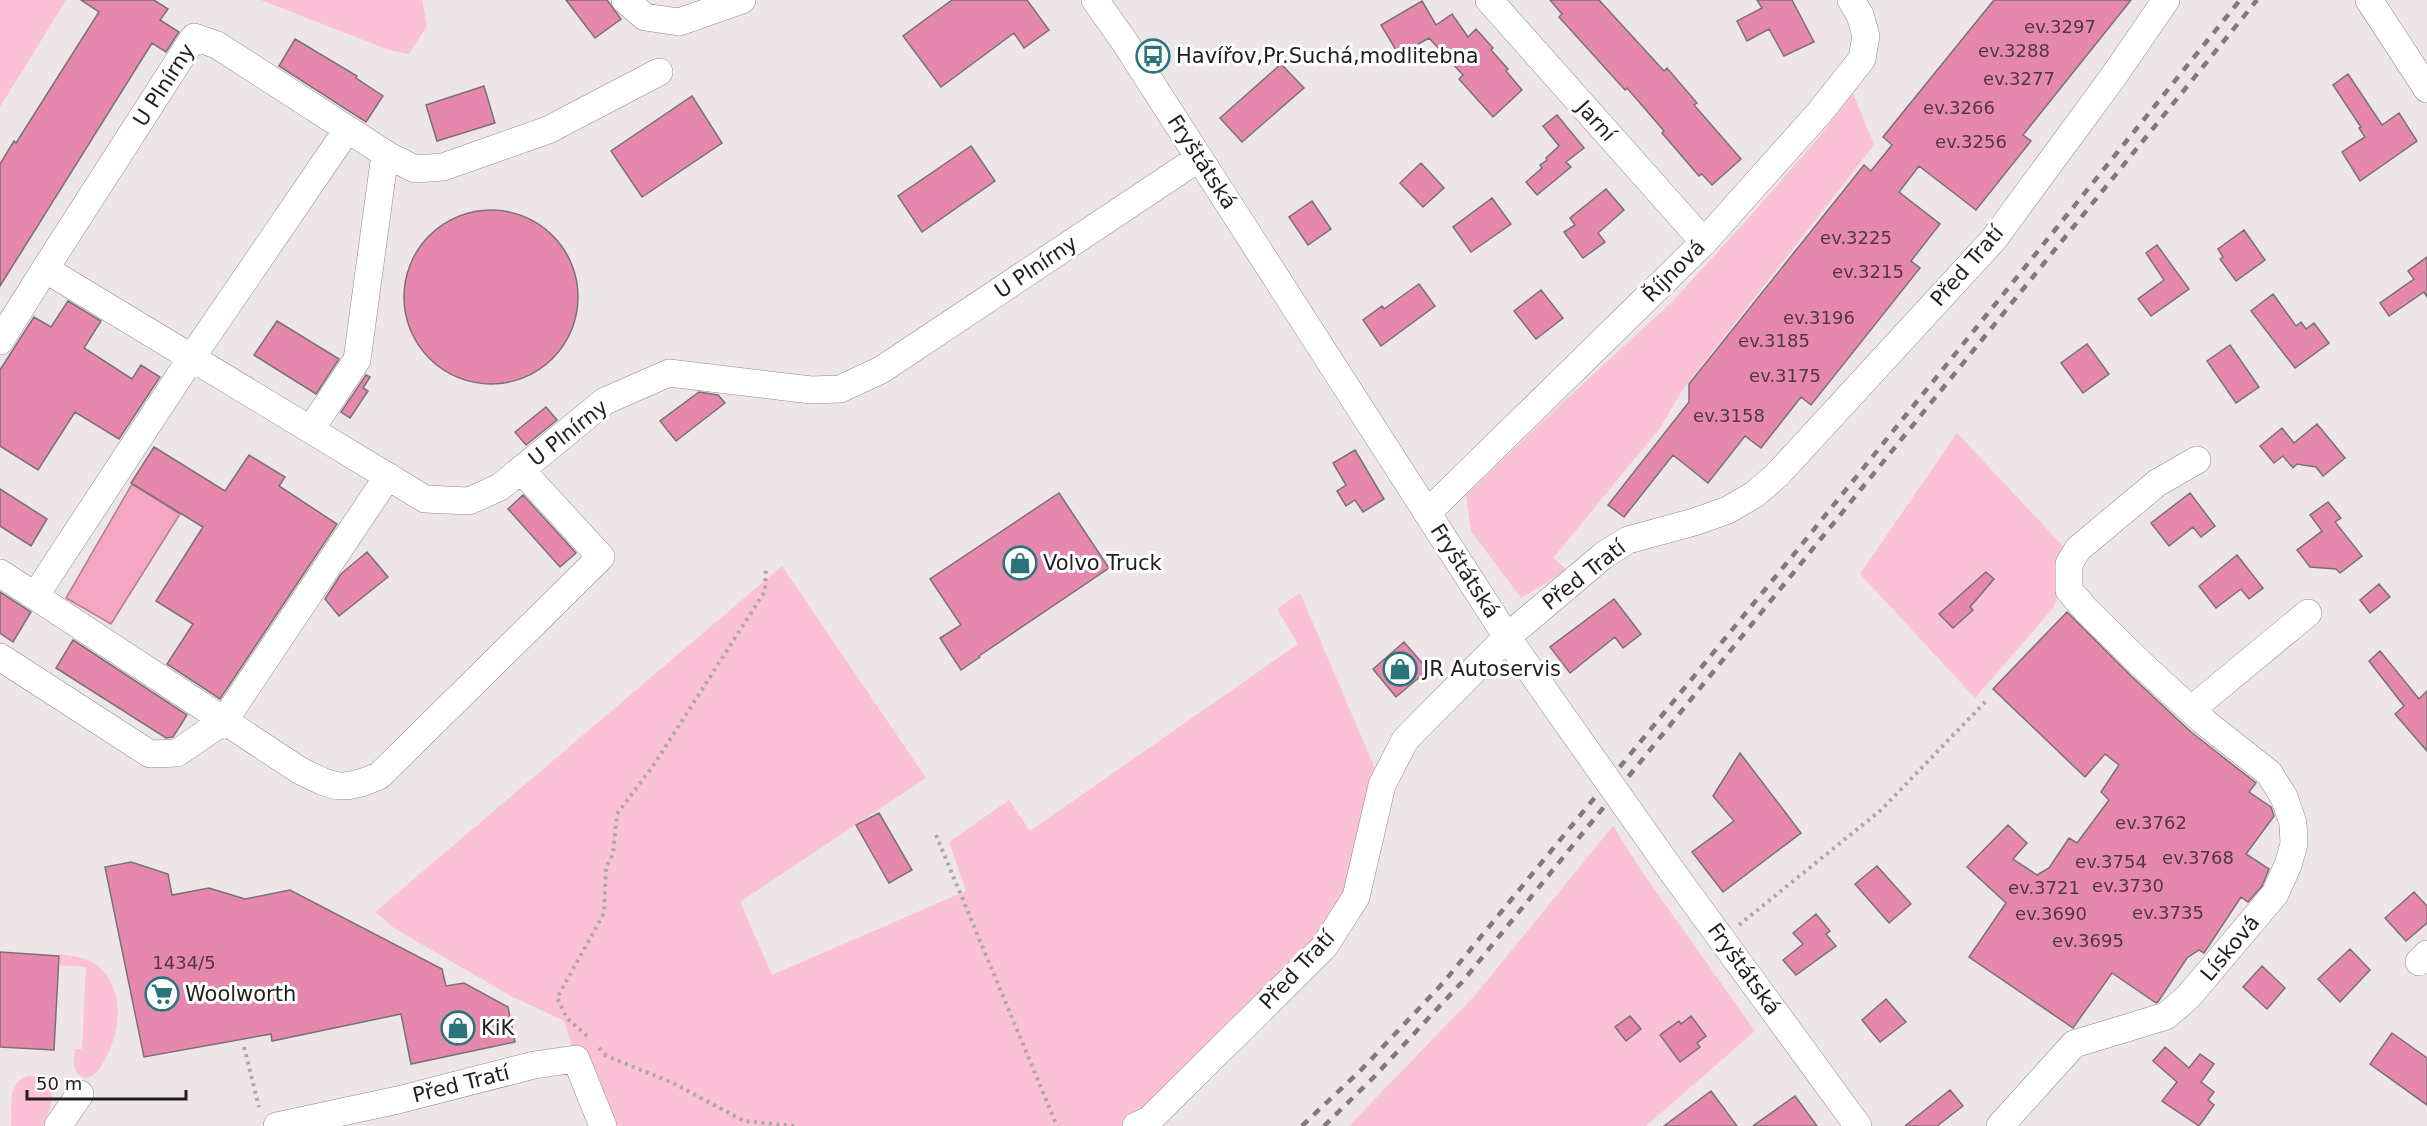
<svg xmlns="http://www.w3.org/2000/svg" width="2427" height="1126" viewBox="0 0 2427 1126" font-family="'DejaVu Sans',sans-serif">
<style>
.green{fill:#fbc1d6}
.water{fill:#f4a6c3;stroke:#b47d92;stroke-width:1.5}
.building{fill:#e688ad;stroke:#797274;stroke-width:1.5}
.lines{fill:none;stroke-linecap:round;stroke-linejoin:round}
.minor-casing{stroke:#918a8d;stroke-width:28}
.path{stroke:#aea8aa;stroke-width:4;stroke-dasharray:3 4.5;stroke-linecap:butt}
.minor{stroke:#fff;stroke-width:27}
.rail{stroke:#7f7a7b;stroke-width:4.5;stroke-dasharray:8 8;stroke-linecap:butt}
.minor-bridge-casing{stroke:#918a8d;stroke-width:28;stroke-linecap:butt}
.minor-bridge{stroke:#fff;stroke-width:27}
.labels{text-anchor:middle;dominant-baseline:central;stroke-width:6;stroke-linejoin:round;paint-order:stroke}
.number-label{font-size:18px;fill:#523842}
.poi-label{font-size:21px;fill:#201e1f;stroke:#fff;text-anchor:start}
.street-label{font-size:21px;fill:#201e1f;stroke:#fff}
</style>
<rect width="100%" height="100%" fill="#ede5e7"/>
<path class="green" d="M0 0H66L0 107Z
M261 0H422L427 26 409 54 389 50Z
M1853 93 1874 145 1681 392 1660 428 1553 558 1567 570 1521 598 1471 531 1466 495 1561 404 1671 303 1754 212 1819 137Z
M1957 433 2064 547 2060 589 2053 608 1975 698 1860 574Z
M782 566 926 778 740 902 772 975 966 891 949 842 1009 800 1030 831 1298 644 1277 609 1300 593 1382 785 1356 897 1136 1126H603L576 1059 564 1021 511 996 394 928 375 912Z
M1613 826 1642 872 1755 1031 1646 1126H1349L1477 993Z
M60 954C70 956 83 957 92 962 126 983 122 1030 105 1059 100 1068 96 1076 86 1078 71 1074 73 1062 75 1049H82L86 967 60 965Z
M29 1076C61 1081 53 1104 43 1126H11C12 1108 7 1080 29 1076Z"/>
<path class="water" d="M132 484 180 514 111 624 66 598Z"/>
<path class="building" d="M81 0H154L168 9 160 20 179 32 166 52 152 43 0 286V164L14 141 16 143 99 12Z
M566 0H607L621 19 595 38Z
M952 0H1027L1049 30 1024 48 1014 33 941 87 903 36Z
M1550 0H1599L1664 71 1667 68 1697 103 1694 105 1741 159 1712 185 1702 174 1699 176 1662 133 1664 131 1646 110 1627 88 1625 90 1559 17 1562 14Z
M1757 0H1792L1814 42 1784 56 1769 29 1747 41 1737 21 1762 8Z
M1994 0H2131L2023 135 2031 141 1976 210 1919 166 1899 192 1940 224 1911 261 1920 268 1811 405 1801 397 1761 448 1745 436 1708 483 1673 455 1624 517 1608 505 1689 402V384L1864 165 1871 171 1892 145 1883 137Z
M1422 1 1436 25 1452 14 1468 37 1476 29 1493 48 1491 50 1508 69 1506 71 1522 90 1493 117 1459 79 1463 75 1429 38 1399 55 1381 25Z
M295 39 357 76 356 78 383 96 366 122 279 66Z
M1281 64 1304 88 1242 142 1220 118Z
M2348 74 2382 125 2399 113 2417 141 2360 181 2342 152 2365 137 2359 128 2361 127 2333 85Z
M484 86 495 123 437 141 426 105Z
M692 96 722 143 642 197 611 151Z
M1557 115 1584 148 1566 162 1571 167 1537 195 1526 182 1542 168 1540 165 1547 160 1546 158 1559 146 1543 126Z
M971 146 995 181 922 232 898 196Z
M1421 163 1444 188 1423 207 1400 183Z
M1606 189 1624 210 1598 233 1605 242 1583 258 1564 232 1575 225 1570 218Z
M1492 198 1511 224 1471 252 1453 227Z
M1312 201 1331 229 1308 245 1289 217Z
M404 297a87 87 0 1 1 174 0a87 87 0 1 1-174 0Z
M2244 230 2265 260 2236 281 2220 259 2223 257 2218 249Z
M2157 245 2189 289 2151 316 2138 299 2164 280 2146 253Z
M2427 257V297L2424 292 2389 316 2380 303 2414 279 2408 271Z
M1419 284 1435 306 1381 346 1363 320 1382 306 1384 309Z
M1541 290 1563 318 1536 339 1514 311Z
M2273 294 2296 326 2301 322 2306 329 2314 323 2329 343 2295 368 2251 311Z
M68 301 101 321 84 348 132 379 141 365 160 377 119 439 75 412 38 470 0 446V370L34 317 51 327Z
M277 321 339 359 316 394 254 355Z
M2087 344 2109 374 2083 393 2061 363Z
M2230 345 2259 387 2236 403 2207 361Z
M366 375 370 377 363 388 368 391 350 418 341 412Z
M699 392 718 395 725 403 676 441 660 421Z
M546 407 557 420 526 445 515 432Z
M2317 424 2345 458 2323 476 2316 467 2297 464 2293 468 2283 456 2274 463 2260 446 2282 428 2294 443Z
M154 447 225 491 249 455 285 477 279 486 337 524 220 699 167 664 193 624 156 601 203 527 131 483Z
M1355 450 1384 499 1363 512 1355 500 1346 506 1337 491 1346 485 1333 463Z
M0 489 47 519 31 546 0 526Z
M1059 493 1109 568 979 656 980 657 961 670 940 638 961 625 930 579Z
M2190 493 2215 526 2201 537 2193 527 2169 546 2151 523Z
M523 495 576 553 560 567 508 509Z
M2328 502 2341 518 2335 522 2362 556 2340 573 2336 569 2310 567 2297 550 2322 531 2310 515Z
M367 552 388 577 339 616 325 599 341 574Z
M2237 555 2263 588 2249 599 2241 589 2216 608 2199 586Z
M1986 572 1994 579 1970 607 1973 610 1953 628 1939 614Z
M2379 584 2390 597 2370 613 2360 600Z
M0 592 31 612 13 642 0 633Z
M1614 599 1641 634 1623 648 1615 637 1570 673 1550 647Z
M2067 612 2130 675 2191 732 2256 783 2249 792 2271 807 2274 816 2246 854 2269 869 2262 886 2248 902 2241 897 2204 953 2199 950 2187 958 2158 1002 2156 1003 2112 973 2073 1028 1969 957 2006 903 1967 867 2008 825 2027 843 2013 859 2037 875 2049 868 2069 838 2077 843 2109 800 2101 792 2119 765 2105 754 2085 777 1993 689Z
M73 640 187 715 173 737 166 738 56 668Z
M1404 642 1428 670 1396 697 1373 669Z
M2380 651 2419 699 2427 691V751L2395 714 2404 706 2369 661Z
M1740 753 1801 833 1723 892 1692 852 1734 821 1713 796Z
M879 813 912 870 889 883 856 825Z
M131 862 168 874 172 895 209 888 245 899 290 890 442 969 446 986 464 983 508 1007 515 1042 411 1064 401 1014 272 1041 271 1034 144 1057 105 867Z
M1877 866 1911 904 1889 923 1855 884Z
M2414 892 2427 906V923L2406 941 2385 918Z
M1816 914 1830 931 1826 934 1836 946 1796 975 1783 960 1803 944 1793 933Z
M2350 949 2370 970 2340 1002 2318 979Z
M0 952 59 956 54 1050 0 1047Z
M2262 966 2285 988 2267 1009 2243 987Z
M1886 999 1906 1022 1880 1042 1862 1020Z
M1630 1016 1641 1029 1626 1041 1615 1027Z
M1691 1016 1706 1036 1697 1043 1700 1047 1680 1062 1660 1035 1679 1021 1681 1024Z
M2392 1033 2427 1058V1105L2370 1064Z
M2165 1047 2189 1068 2200 1054 2214 1064 2201 1082 2214 1092 2208 1100 2214 1105 2199 1126 2162 1101 2177 1082 2153 1061Z
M1950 1090 1963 1106 1937 1126H1905Z
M1711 1091 1737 1126H1664Z
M1795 1096 1817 1126H1753Z"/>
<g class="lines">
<g class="minor-casing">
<path id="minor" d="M625 0 645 17 679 22 742 0
M1095 0 1124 41 1507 637 1560 713
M1489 0 1704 242
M2369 0 2427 89
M45 269 194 37 217 45 389 156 415 169 443 167 548 130 659 72
M0 341 45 269 425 499 469 501 500 487 605 401 669 373 811 390 840 389 881 370 1199 158
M311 429 357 360 385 154
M1427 513 1704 242 1820 112 1862 59 1866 36 1860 15 1851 0
M0 573 299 770C335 788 341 792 379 776L601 557 521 470
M35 596 192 357 347 130
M0 657 150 754 177 753 224 721 388 476
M2192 709 2308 613
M1671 870 1858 1126
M2419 962 2427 954
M58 1126 80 1094
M277 1126 398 1100 534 1065 576 1059 603 1126
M1136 1126 1149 1120 1324 947 1356 897 1382 785 1405 740 1507 637 1604 555 1628 540 1694 522 1728 510 1755 494 1777 475 1994 239 2113 77 2166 0
M2000 1126 2074 1044 2166 1016 2188 997 2275 894 2288 865 2294 844 2293 823 2284 797 2269 773 2202 720 2141 664 2086 610 2069 590V564L2078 549 2157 483 2197 460"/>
</g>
<path class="path" d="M936 835 1057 1126
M1739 925 1881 810 1988 699
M587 1036 567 1018 557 998 604 913 606 867 613 854 617 814 655 763 765 591 766 567
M244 1047 259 1107
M599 1048 606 1055
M604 1055 673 1083 744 1121 795 1126"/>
<use href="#minor" class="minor"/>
<path class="rail" d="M1302 1126 1361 1070 1443 983 1799 548 2240 0
M1324 1126 1372 1079 1463 981 2257 0"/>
<g class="minor-bridge-casing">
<path id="minor-bridge" d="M1560 713 1671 870"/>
</g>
<use href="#minor-bridge" class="minor-bridge"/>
</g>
<defs>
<g id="bus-ring" transform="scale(1.725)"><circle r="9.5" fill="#fff" stroke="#2b747c" stroke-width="1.5"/><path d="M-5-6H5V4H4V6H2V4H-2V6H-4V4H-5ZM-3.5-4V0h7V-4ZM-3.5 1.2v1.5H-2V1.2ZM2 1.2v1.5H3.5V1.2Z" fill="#2b747c"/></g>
<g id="shop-ring" transform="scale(1.725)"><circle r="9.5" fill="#fff" stroke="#2b747c" stroke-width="1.5"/><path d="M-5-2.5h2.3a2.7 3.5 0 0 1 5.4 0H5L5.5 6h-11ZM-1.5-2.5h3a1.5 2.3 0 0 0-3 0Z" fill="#2b747c"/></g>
<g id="supermarket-ring" transform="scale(1.725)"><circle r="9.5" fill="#fff" stroke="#2b747c" stroke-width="1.5"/><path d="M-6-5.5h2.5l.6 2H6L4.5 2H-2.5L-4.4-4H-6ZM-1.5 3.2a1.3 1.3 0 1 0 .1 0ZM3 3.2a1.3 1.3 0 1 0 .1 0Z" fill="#2b747c"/></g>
</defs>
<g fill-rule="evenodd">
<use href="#bus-ring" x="1153" y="56"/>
<use href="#shop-ring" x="1020" y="563"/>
<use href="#shop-ring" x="1400" y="669"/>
<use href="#supermarket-ring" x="162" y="994"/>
<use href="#shop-ring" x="458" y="1028"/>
</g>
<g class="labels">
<g class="number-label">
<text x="2060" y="26">ev.3297</text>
<text x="2014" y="50">ev.3288</text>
<text x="2019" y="78">ev.3277</text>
<text x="1959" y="107">ev.3266</text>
<text x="1971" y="141">ev.3256</text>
<text x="1856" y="237">ev.3225</text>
<text x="1868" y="271">ev.3215</text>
<text x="1819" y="317">ev.3196</text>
<text x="1774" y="340">ev.3185</text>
<text x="1785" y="375">ev.3175</text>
<text x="1729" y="415">ev.3158</text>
<text x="2151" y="822">ev.3762</text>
<text x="2198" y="857">ev.3768</text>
<text x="2111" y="861">ev.3754</text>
<text x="2128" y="885">ev.3730</text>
<text x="2044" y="887">ev.3721</text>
<text x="2168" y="912">ev.3735</text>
<text x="2051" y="913">ev.3690</text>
<text x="2088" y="940">ev.3695</text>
<text x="184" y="962">1434/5</text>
</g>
<g class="poi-label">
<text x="1176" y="56">Havířov,Pr.Suchá,modlitebna</text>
<text x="1043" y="563">Volvo Truck</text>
<text x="1423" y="669">JR Autoservis</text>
<text x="185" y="994">Woolworth</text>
<text x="481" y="1028">KiK</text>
</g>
<g class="street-label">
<text transform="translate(164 85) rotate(-57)">U Plnírny</text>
<text transform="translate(1596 121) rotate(48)">Jarní</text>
<text transform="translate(1202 162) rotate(57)">Fryštátská</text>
<text transform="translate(1967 266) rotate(-49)">Před Tratí</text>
<text transform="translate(1036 267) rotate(-34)">U Plnírny</text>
<text transform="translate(1674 271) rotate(-45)">Říjnová</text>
<text transform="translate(568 433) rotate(-38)">U Plnírny</text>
<text transform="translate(1465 571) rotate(57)">Fryštátská</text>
<text transform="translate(1584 575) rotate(-38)">Před Tratí</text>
<text transform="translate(2230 948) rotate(-50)">Lísková</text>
<text transform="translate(1744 969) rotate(54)">Fryštátská</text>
<text transform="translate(1297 970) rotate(-47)">Před Tratí</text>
<text transform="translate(461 1084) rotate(-14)">Před Tratí</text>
</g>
</g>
<path d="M27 1090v9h159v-9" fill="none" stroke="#201e1f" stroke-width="3"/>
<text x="36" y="1090" font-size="18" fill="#201e1f" stroke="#ffffff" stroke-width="4.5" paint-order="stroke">50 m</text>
</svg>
